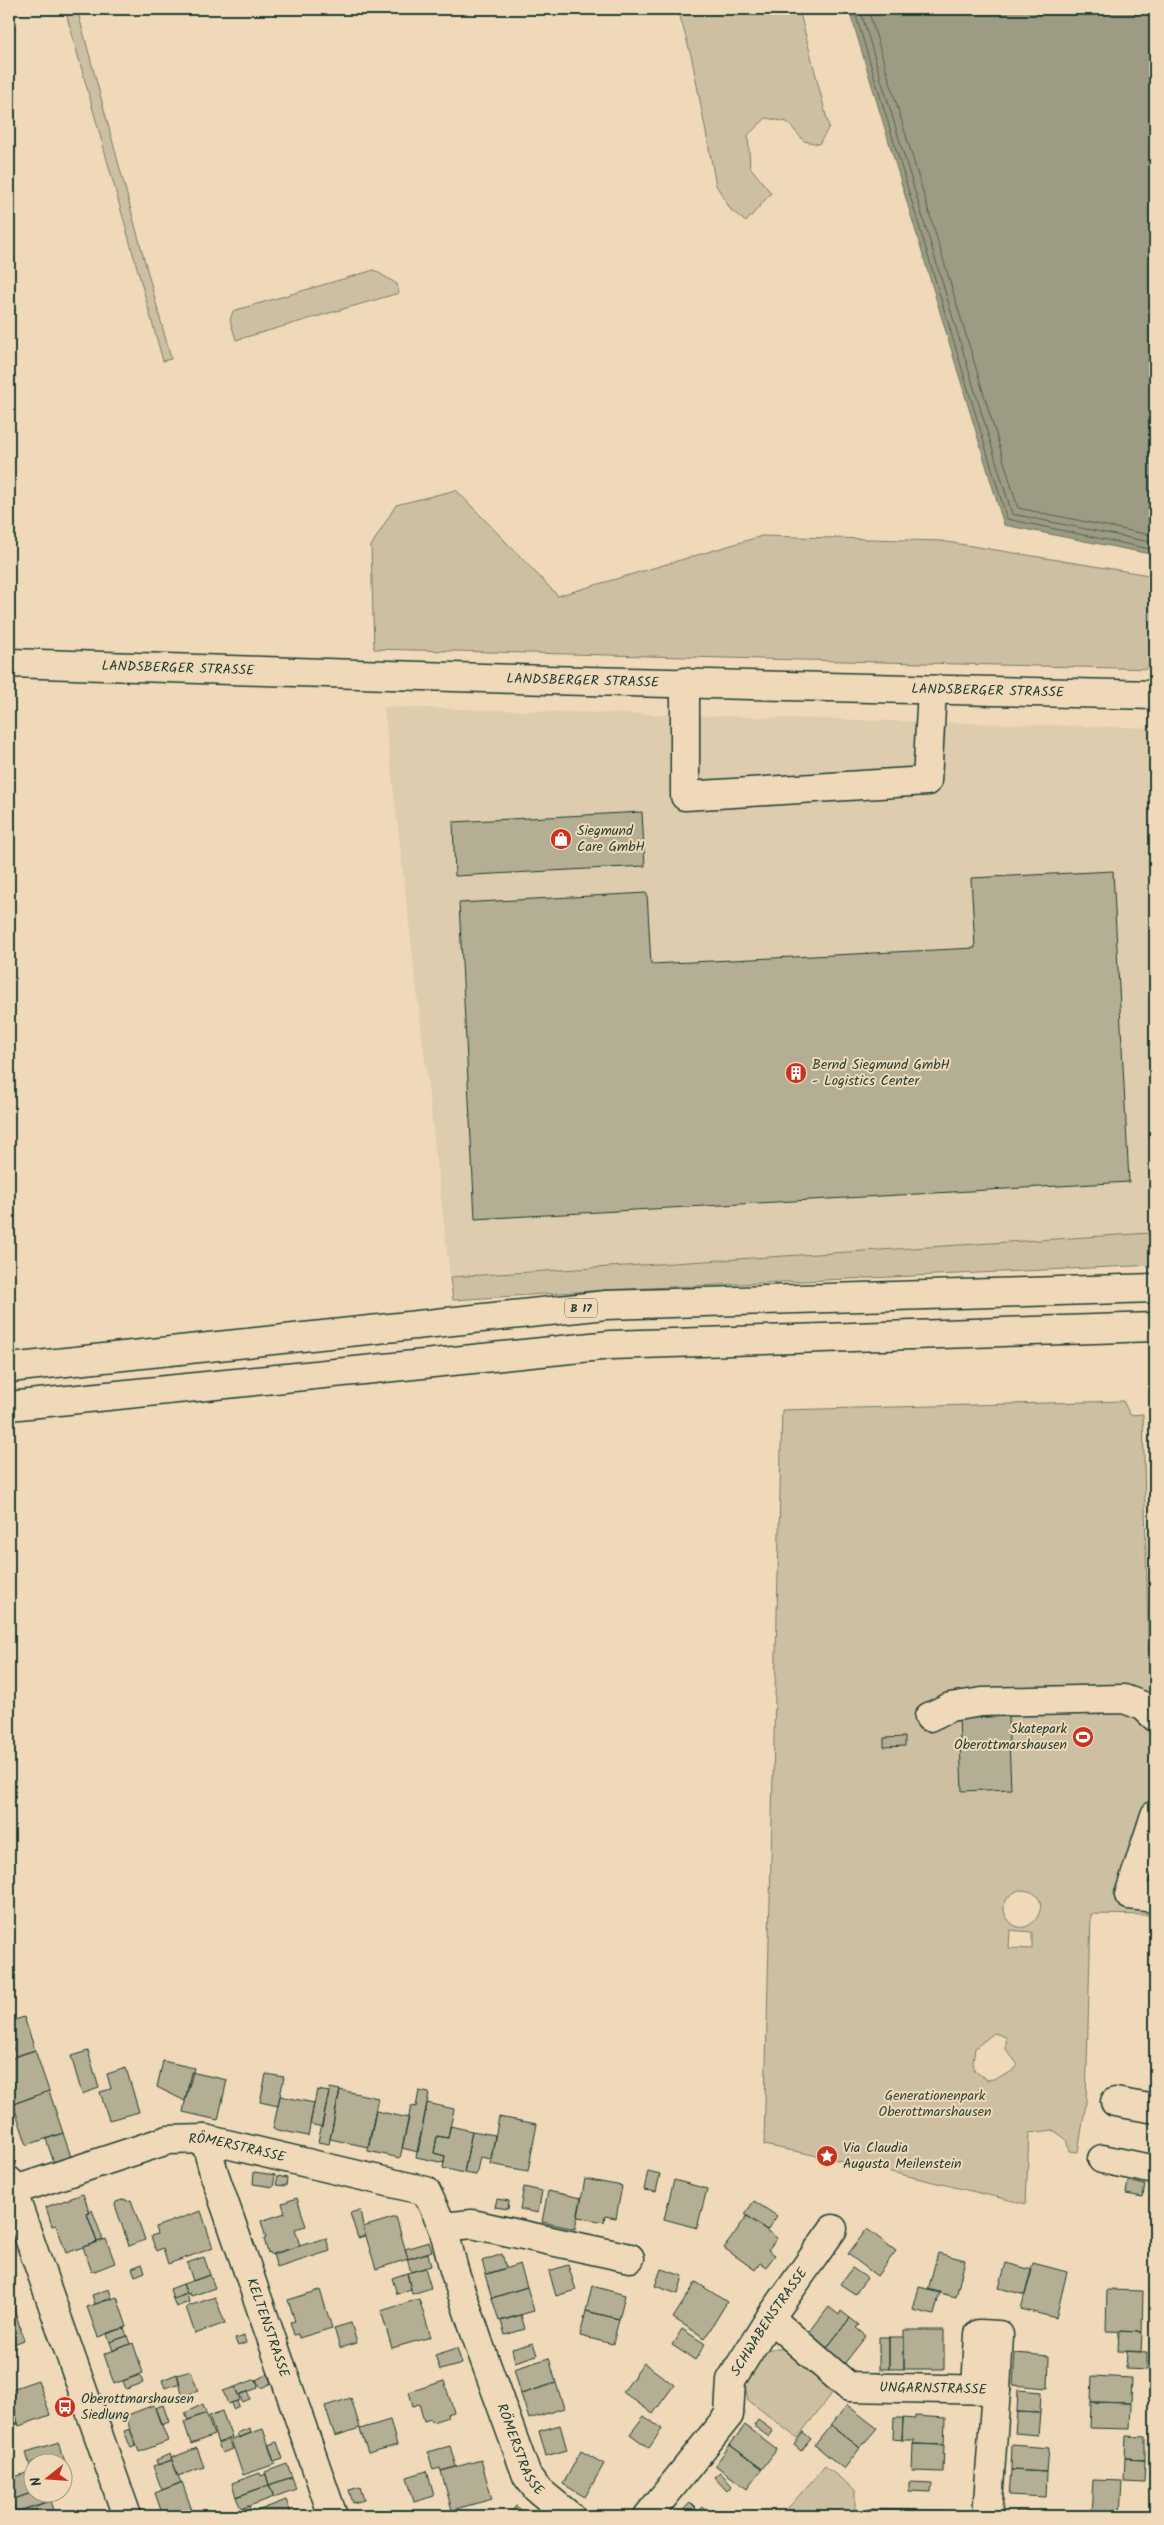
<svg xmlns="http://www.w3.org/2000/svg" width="1164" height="2525" viewBox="0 0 1164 2525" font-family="Kalam,sans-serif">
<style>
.built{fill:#ddccad}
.green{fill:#cdc0a2;stroke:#767e6b;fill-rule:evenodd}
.water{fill:#9d9b83;stroke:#6b7563}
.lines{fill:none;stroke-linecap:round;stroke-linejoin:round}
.shore{stroke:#516354;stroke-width:1}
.building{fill:#b4ae94;stroke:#1f3d34}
.minor-casing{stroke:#1f3d34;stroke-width:31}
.highway-casing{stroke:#1f3d34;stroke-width:31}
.minor{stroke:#efd9b8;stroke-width:28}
.highway{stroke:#efd9b8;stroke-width:28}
.labels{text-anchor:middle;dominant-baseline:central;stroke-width:4;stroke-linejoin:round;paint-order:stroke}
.shield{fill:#efd9b8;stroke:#5d6c5c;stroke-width:1}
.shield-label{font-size:12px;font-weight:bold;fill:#1f3d34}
.street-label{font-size:14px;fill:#1f3d34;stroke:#efd9b8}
.poi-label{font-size:14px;fill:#1f3d34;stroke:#efd9b8;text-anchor:start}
.park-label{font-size:14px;fill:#304a3f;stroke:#efd9b8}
</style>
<rect width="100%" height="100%" fill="#efd9b8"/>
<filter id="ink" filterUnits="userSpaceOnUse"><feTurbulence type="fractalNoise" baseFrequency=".02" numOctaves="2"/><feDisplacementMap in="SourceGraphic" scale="10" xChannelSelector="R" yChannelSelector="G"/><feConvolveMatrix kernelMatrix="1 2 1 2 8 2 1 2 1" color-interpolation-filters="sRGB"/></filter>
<g filter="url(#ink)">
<path class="built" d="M384 707 1155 728V1192L1152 1233 450 1277Z"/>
<path class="green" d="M65 9H77L171 359 163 361Z
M678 9H799L829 127 819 144 804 141 787 122 766 118 748 135 750 167 771 193 746 222 731 210 716 185 692 59Z
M374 270 397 284 399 293 236 340 230 320 233 311Z
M456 490 558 596 762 536 941 541 1155 576V669L374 649 371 546 396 505Z
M1155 1192V1265L605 1290 453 1300 450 1277 1151 1233Z
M1123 1401 1130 1415 1143 1414 1149 1680H1155V1915L1091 1914 1086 2103 1078 2152 1069 2151 1066 2139 1053 2130 1029 2133 1026 2204 853 2163 764 2145 782 1410ZM1019 1890C1064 1890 1028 1950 1007 1918 999 1906 1008 1894 1019 1890ZM1010 1930 1032 1932V1949L1009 1948ZM994 2033 1006 2037V2049L1018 2065C1012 2074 997 2079 987 2080L975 2071 973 2063 975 2048Z
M767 2349H787L837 2387 797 2438 748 2400 744 2380Z
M825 2466 855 2490V2516H781Z"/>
<path class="water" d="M849 9H1155V555L1004 525Z"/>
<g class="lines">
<path class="shore" d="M854 9 1007 519 1155 550
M860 9 1012 514 1155 543
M868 9 1018 508 1155 536"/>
</g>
<path class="building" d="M642 812 645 866 455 876 453 822Z
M1113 871 1129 1182 475 1219 459 903 647 893 651 964 975 948 971 878Z
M1008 1716 1011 1789 962 1791 959 1718Z
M905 1737V1746L884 1747V1738Z
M24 2017 35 2050 16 2056 9 2036V2022Z
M35 2050 49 2091 13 2104 9 2091V2059Z
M88 2051 99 2088 82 2094 71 2056Z
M163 2061 194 2068 185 2101 157 2087Z
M126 2068 139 2112 109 2120 100 2092 111 2089 107 2074Z
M191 2072 227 2080 218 2120 183 2112Z
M266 2074 284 2077 278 2106 260 2102Z
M330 2088 340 2090 329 2144 318 2142Z
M317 2090 329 2092 322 2127 310 2124Z
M340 2090 378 2098 368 2147 330 2139Z
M49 2091 63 2133 27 2145 13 2104Z
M419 2091 429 2093 418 2152 402 2148 411 2106 416 2107Z
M280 2096 314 2103 308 2136 273 2129Z
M427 2103 454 2109 448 2138 437 2136 434 2153 445 2156 444 2163 416 2157Z
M376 2111 409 2118 400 2158 368 2151Z
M499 2117 537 2124 528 2171 490 2164Z
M450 2126 472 2131 464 2173 443 2168 445 2156 434 2153 437 2136 448 2138Z
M472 2131 495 2135 491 2159 480 2157 476 2175 464 2173Z
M63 2133 72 2160 55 2166 46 2139Z
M648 2171 660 2174 656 2192 644 2190Z
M254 2172 275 2175 273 2187 253 2184Z
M278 2176 287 2178 286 2186 276 2185Z
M585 2179 622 2186 616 2218 605 2216 604 2222 578 2217Z
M674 2180 707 2189 697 2228 664 2219Z
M1128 2181 1145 2185 1143 2197 1126 2194Z
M524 2187 542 2191 538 2213 520 2209Z
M548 2191 581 2198 575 2229 542 2222Z
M83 2194 90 2213 87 2214 97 2242 66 2253 56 2225 52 2226 46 2207Z
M297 2198 306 2226 295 2229 300 2246 271 2255 270 2252 268 2253 264 2239 266 2238 261 2221 285 2213 282 2203Z
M125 2199 126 2201 131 2200 145 2240 129 2246 115 2205 116 2202Z
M497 2199 509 2201 508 2209 495 2207Z
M754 2201 777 2216 767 2230 745 2214Z
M92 2210 103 2240 97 2242 87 2214Z
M360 2210 365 2236 358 2238 350 2213Z
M201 2211 213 2248 168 2264 163 2248 156 2251 151 2236 157 2234 155 2227Z
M747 2216 777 2238 768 2250 775 2255 766 2267 760 2263 755 2270 724 2248Z
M396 2217 408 2259 376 2269 363 2227Z
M867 2229 896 2251 877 2276 848 2254Z
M326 2238 330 2251 277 2268 273 2254Z
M106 2239 115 2263 92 2272 83 2247Z
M429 2242 432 2251 408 2259 405 2249Z
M428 2253 431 2266 411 2272 407 2259Z
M938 2253 965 2260 956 2297 928 2290Z
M502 2254 506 2268 486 2274 482 2261Z
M204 2257 210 2275 193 2281 187 2263Z
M1006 2263 1032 2270 1025 2295 999 2288Z
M1033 2263 1067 2272 1056 2318 1021 2309Z
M142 2264 145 2272 135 2276 132 2268Z
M520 2264 527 2287 492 2298 485 2275Z
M568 2265 576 2290 556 2296 549 2271Z
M425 2268 431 2288 412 2294 407 2273Z
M852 2268 867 2278 855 2294 840 2284Z
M661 2269 683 2276 678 2294 655 2286Z
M407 2273 411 2289 397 2294 392 2278Z
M210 2275 215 2288 191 2296 190 2293 187 2294 183 2284Z
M696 2282 727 2302 705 2338 673 2318Z
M183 2284 187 2294 173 2299 170 2289Z
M592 2286 625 2295 619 2319 586 2311Z
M527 2287 534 2311 499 2321 492 2298Z
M919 2287 940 2292 934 2315 913 2310Z
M109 2289 112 2298 95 2304 92 2295Z
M320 2290 332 2328 299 2338 298 2334 294 2335 290 2322 295 2321 288 2300Z
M1107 2290 1143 2291 1142 2332 1106 2331Z
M187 2294 189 2302 176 2307 173 2299Z
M117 2297 127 2327 98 2337 87 2307Z
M215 2297 225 2323 195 2334 186 2307Z
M419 2299 431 2337 392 2348 381 2311Z
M13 2305 24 2340 9 2346V2307Z
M829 2307 839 2315 841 2311 850 2318 825 2350 807 2335Z
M586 2311 619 2319 613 2344 580 2336Z
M521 2315 525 2329 505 2335 501 2321Z
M850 2318 859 2325 856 2328 866 2336 844 2364 825 2350Z
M351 2323 357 2343 340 2348 334 2328Z
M124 2328 127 2336 110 2342 107 2333Z
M682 2329 705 2344 695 2360 672 2345Z
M904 2330H944V2369H904Z
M1119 2331 1142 2332 1141 2352 1118 2351Z
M127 2336 130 2344 113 2351 110 2342Z
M244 2336 246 2343 238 2346 235 2339Z
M879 2337H889V2369H879Z
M889 2337H904V2369H889Z
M133 2343 143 2373 114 2384 104 2354Z
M533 2343 537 2355 515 2362 512 2349Z
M457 2348 462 2364 440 2370 435 2355Z
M1127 2351 1147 2352V2370L1126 2369Z
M1015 2353 1049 2356 1048 2388 1013 2385Z
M549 2358 556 2383 521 2394 514 2369Z
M644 2363 674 2385 653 2414 623 2392Z
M191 2371 198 2391 183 2396 177 2375Z
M177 2374 180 2383 165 2388 162 2380Z
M267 2374 271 2383 261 2388 256 2380Z
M140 2375 143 2383 126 2389 123 2381Z
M1092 2376 1132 2378 1131 2403 1091 2402Z
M256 2379 258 2388 238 2395 235 2387Z
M38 2380 50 2415 19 2426 9 2390Z
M444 2381 454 2412 447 2414 448 2417 432 2422 431 2419 424 2421 419 2404 413 2406 409 2392Z
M556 2383 564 2408 529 2419 521 2394Z
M235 2387 240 2400 228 2404 223 2391Z
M1018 2390 1041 2392 1040 2413 1017 2412Z
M248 2392 250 2399 242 2402 240 2394Z
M351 2398 360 2428 335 2436 325 2406Z
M9 2401 18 2424 9 2427Z
M237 2401 239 2406 233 2409 231 2403Z
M1091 2402 1131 2403 1130 2429 1090 2428Z
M203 2404 206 2413 188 2420 185 2413Z
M154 2405 168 2441 139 2452 125 2416Z
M163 2405 169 2422 161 2425 155 2408Z
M847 2405 877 2428 860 2448 831 2425Z
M222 2411 232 2438 218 2443 209 2416Z
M1017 2412 1040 2413 1038 2435 1015 2433Z
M206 2413 214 2435 191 2444 184 2422Z
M644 2416 662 2429 649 2448 630 2434Z
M915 2416 945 2418 944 2445 913 2444 914 2440H902L903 2418 915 2419Z
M894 2418H903L902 2440 893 2439Z
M390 2420 397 2445 368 2453 360 2429Z
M758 2420 773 2431 769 2437 754 2426Z
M560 2425 567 2450 546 2456 539 2431Z
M745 2425 777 2449 762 2469 730 2445Z
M831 2425 860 2448 844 2469 815 2445Z
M250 2428 251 2433 239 2438 237 2433Z
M130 2429 136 2446 131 2448 124 2431Z
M263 2429 275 2464 243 2475 231 2440Z
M803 2432 811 2439 801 2451 794 2445Z
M1126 2436 1145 2437V2459L1125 2458Z
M229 2439 233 2449 222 2453 218 2443Z
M59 2442 68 2473 62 2475V2462H32V2474L26 2452Z
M277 2442 283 2459 274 2462 268 2445Z
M913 2444 944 2445 943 2472 912 2471Z
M730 2445 762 2469 747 2489 715 2465Z
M1012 2445 1049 2448 1047 2472 1011 2470Z
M450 2446 456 2467 441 2471 440 2468 433 2470 428 2452Z
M197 2448 204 2467 178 2476 171 2458Z
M581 2451 604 2464 585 2497 563 2484Z
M170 2454 172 2460 158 2465 156 2460Z
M1125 2458 1145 2459 1144 2482 1124 2481Z
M172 2460 181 2483 162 2490 153 2466Z
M481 2460 492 2499 452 2510 441 2471Z
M287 2464 292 2477 269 2485 265 2472Z
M1011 2470 1047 2472 1046 2497 1009 2495Z
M32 2471 34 2492 11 2500 9 2479Z
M427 2471 434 2496 414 2502 407 2477Z
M720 2472 732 2486 727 2491 714 2477Z
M260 2473 261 2476 266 2474 269 2485 236 2497 232 2483Z
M292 2477 296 2489 274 2497 269 2485Z
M1093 2480 1122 2481 1120 2516 1091 2515Z
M182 2482 194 2516H163L155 2493Z
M909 2482 932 2483 931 2492 909 2491Z
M269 2485 274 2497 241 2509 236 2497Z
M360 2487 364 2500 353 2503 349 2490Z
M34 2492H40L43 2503 16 2512 12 2500Z
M286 2500 292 2516H259L257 2511Z
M51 2501 56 2516H17L16 2512Z
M690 2503 698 2511 702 2507 711 2516H677Z
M249 2506 253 2515 243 2516 241 2509Z
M516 2506 529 2516H509Z
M869 2509 950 2511V2516H869Z
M298 2511 300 2516H292L291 2513Z
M1016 2511 1038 2512V2516H1016Z"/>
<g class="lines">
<g class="minor-casing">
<g id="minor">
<path id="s1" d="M9 663 547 680 1155 695"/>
<path d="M685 682V796L927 781 932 690"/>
<path d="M929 1717 950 1707 982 1702 1124 1699 1143 1706 1155 1717"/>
<path d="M1155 1815 1129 1895 1155 1898"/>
<path d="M1115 2102 1155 2109"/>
<path id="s2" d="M205 2139 214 2173 333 2516"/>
<path d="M1102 2159 1155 2170"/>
<path d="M9 2181 127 2516"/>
<path id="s3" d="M12 2191 168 2140 205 2139 426 2191 443 2227 454 2270 481 2350 527 2476 537 2489 570 2516"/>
<path d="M443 2227 472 2224 630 2258"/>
<path id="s4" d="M770 2318 849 2387 996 2390 987 2516"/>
<path d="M976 2389 979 2334 999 2335 996 2390"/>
<path id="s5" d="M648 2516 729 2415 731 2380 770 2318 833 2229"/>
</g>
</g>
<g class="highway-casing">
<path id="highway" d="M9 1368 606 1305 1155 1288
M9 1406 611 1345 1155 1327"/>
</g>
<use href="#minor" class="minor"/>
<use href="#highway" class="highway"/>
</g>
</g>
<defs>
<g id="shop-disc" transform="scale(1.125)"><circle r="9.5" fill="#c8321e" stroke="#efd9b8"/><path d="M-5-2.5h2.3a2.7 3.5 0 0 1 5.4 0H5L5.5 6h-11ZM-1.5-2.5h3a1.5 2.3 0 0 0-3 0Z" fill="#fff"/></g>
<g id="building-disc" transform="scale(1.125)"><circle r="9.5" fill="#c8321e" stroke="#efd9b8"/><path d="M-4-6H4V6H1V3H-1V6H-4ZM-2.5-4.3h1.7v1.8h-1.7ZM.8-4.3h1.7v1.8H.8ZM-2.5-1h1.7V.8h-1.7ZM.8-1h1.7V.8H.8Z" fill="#fff"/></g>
<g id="stadium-disc" transform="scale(1.125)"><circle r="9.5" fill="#c8321e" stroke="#efd9b8"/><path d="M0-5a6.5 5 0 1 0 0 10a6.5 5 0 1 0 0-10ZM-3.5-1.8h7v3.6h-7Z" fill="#fff"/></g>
<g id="sight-disc" transform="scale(1.125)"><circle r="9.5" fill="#c8321e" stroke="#efd9b8"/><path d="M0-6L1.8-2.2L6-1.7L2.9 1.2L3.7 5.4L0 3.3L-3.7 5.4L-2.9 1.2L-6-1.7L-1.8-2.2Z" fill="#fff"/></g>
<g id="bus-disc" transform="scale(1.125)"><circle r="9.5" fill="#c8321e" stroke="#efd9b8"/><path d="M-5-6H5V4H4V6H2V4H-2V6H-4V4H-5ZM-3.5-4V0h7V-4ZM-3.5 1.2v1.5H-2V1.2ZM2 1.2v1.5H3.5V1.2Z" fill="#fff"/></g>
</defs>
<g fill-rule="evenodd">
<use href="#shop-disc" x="561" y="839"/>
<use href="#building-disc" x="796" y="1073"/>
<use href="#stadium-disc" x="1083" y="1737"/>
<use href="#sight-disc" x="827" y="2156"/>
<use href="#bus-disc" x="65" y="2407"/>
</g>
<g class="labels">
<rect class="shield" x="565" y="1298.5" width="32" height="19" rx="4"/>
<g class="shield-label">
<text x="581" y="1308">B 17</text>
</g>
<g class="street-label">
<text stroke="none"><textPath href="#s1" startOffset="169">LANDSBERGER STRASSE</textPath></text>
<text stroke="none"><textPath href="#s1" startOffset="574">LANDSBERGER STRASSE</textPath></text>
<text stroke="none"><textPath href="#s1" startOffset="979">LANDSBERGER STRASSE</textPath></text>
<text stroke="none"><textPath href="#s3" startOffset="234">RÖMERSTRASSE</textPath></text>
<text stroke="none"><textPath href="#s5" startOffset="234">SCHWABENSTRASSE</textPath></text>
<text stroke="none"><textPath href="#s2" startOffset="199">KELTENSTRASSE</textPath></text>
<text stroke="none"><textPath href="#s4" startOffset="189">UNGARNSTRASSE</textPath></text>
<text stroke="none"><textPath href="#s3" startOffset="704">RÖMERSTRASSE</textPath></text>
</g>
<g class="poi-label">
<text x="577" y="831">Siegmund<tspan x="577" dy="16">Care GmbH</tspan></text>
<text x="812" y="1065">Bernd Siegmund GmbH<tspan x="812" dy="16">- Logistics Center</tspan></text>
<text x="1067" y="1729" text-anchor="end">Skatepark<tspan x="1067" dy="16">Oberottmarshausen</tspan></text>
<text x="843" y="2148">Via Claudia<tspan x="843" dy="16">Augusta Meilenstein</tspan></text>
<text x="81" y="2399">Oberottmarshausen<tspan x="81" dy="16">Siedlung</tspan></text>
</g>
<g class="park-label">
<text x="935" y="2096">Generationenpark<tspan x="935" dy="16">Oberottmarshausen</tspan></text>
</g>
</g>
<rect width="1164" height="2525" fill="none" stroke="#efd9b8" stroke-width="30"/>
<rect x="15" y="15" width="1134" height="2495" fill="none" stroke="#1f3d34" stroke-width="2" filter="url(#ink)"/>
<g transform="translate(48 2478) rotate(253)"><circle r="24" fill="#efd9b8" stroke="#9c9b83"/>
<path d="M0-4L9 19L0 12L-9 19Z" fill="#c8321e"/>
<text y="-8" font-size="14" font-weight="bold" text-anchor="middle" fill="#1f3d34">N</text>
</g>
</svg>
